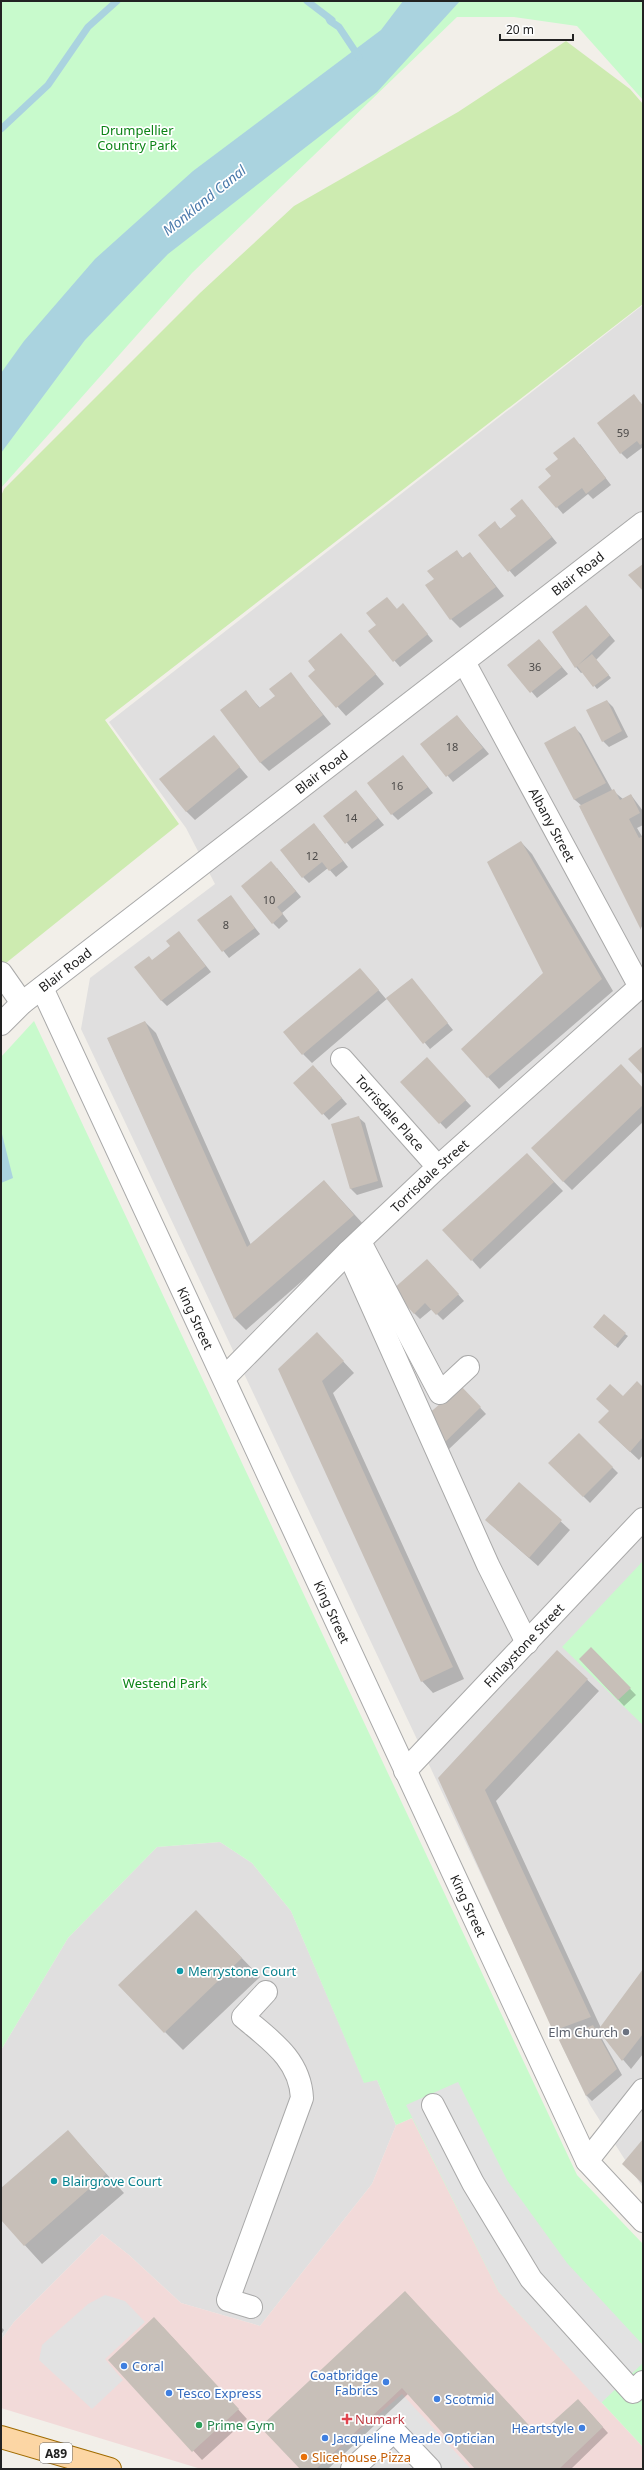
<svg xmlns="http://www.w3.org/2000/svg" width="644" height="2470" viewBox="0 0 644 2470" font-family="'Noto Sans',sans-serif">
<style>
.residential{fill:#e0dfdf}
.commercial{fill:#f2dad9}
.grass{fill:#cdebb0}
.park{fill:#c8facc}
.parking{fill:#e2e2e2}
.water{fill:#aad3df}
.shadow{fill:#0003}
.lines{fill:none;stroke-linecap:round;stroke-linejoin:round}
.stream{stroke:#aad3df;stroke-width:7}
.building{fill:#c7bfb8}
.minor-casing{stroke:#a9a9a9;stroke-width:24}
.major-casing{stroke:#a06b00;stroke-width:24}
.minor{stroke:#fff;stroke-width:22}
.major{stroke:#fcd6a4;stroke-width:22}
.culture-dot{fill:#0f9aa8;stroke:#fff;stroke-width:1.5}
.worship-dot{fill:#6b7280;stroke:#fff;stroke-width:1.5}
.shop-dot{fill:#3f7fe0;stroke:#fff;stroke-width:1.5}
.health-dot{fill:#e0444e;stroke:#fff;stroke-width:1.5}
.leisure-dot{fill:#2e9e5b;stroke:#fff;stroke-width:1.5}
.food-dot{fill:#e8710a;stroke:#fff;stroke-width:1.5}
.labels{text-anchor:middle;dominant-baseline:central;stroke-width:3.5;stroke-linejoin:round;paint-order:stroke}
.number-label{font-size:11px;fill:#4b4948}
.shield{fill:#fff;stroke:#646464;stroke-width:1}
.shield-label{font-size:12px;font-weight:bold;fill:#222}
.park-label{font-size:13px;fill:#0c8416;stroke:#fff}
.street-label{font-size:13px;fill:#222;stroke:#fff}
.culture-label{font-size:13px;fill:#0d838f;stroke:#fff;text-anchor:start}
.worship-label{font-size:13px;fill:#5b616d;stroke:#fff;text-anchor:end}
.shop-label{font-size:13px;fill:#366cbe;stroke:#fff;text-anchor:start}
.health-label{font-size:13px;fill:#be3a42;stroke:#fff;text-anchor:start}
.leisure-label{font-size:13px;fill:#27864d;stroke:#fff;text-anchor:start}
.food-label{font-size:13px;fill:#c56008;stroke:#fff;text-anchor:start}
.water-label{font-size:14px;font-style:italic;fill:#4a7aab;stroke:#fff}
</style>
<rect width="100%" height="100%" fill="#f2efe9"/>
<path class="residential" d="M643 305V2188L590 2105 81 1029 90 978 215 884 186 828 109 722Z
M220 1842 252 1863 291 1911 364 2082 377 2080 396 2125 372 2184 260 2326 181 2303 129 2255 102 2234 14 2322 1 2340V2050L68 1938 157 1847Z"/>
<path class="commercial" d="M412 2118 499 2292 643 2447V2469H201L1 2408V2340L14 2322 102 2234 129 2255 181 2303 260 2326 372 2184 396 2125Z"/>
<path class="grass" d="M566 41 630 89 643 104V304L105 720 179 824 1 967V496L4 489 200 293 294 206 458 112Z"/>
<path class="park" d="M1 1H643V100L577 26 514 17H457L192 273 1 488Z
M34 1021 577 2175 643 2244V2447L499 2292 412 2118 396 2125 377 2080 364 2083 291 1911 252 1863 220 1842 157 1847 68 1938 1 2050V1057Z
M643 1561V1725L562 1647Z"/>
<path class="parking" d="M458 2082 507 2180 567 2263 643 2345V2363L601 2403 499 2292 406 2105Z
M105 2295 125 2301 145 2322 105 2359 123 2380 92 2409 39 2360 42 2345 88 2304Z
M402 2394 471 2469H316Z"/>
<path class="water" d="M403 1H460L377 92 168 254 85 340 1 453V373L24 341 95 259 193 171 381 30Z
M1 1130 13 1178 1 1183Z"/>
<path class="shadow" d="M640 402 643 406V447L627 459 621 453Z
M580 444 611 485 593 499 588 494 563 514 540 487 553 477Z
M528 507 557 543 515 577 479 535 495 523 501 529Z
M456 551 463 558 470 553 504 596 460 628 451 619 435 580Z
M403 604 433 641 400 667 370 632Z
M586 606 615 641 596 660 611 678 597 689 583 672 581 673 576 667Z
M539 640 568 674 537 698 509 665Z
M349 643 384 684 346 716 310 676Z
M291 674 331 724 269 771 260 762 246 692 260 708 276 696Z
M607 701 613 707 628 737 609 747 603 741Z
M457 716 489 754 453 782 421 744Z
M575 728 581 734 612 790 623 799 631 795 643 811V825L637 828 643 838V930L580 807 582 806 575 800 546 744Z
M213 736 248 777 195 820 186 811Z
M403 756 433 793 398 820 392 814Z
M356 791 384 825 352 849 325 816Z
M320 831 348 867 336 877 328 868 309 883 303 877Z
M521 842 532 854 613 991 499 1089 462 1049 544 973Z
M277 868 301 897 282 913 288 921 279 929 273 923Z
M230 896 260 934 229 958 199 920Z
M179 932 211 972 167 1006 161 1000 152 961 171 946Z
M369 979 386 999 412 979 453 1030 430 1049 388 998 312 1063 303 1054Z
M145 1022 156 1033 251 1245 324 1181 365 1226 246 1330 235 1319 108 1039Z
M433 1065 471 1106 446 1129 402 1082Z
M319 1072 347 1104 329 1120 295 1083Z
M643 1089V1122L572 1190 563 1181Z
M358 1117 365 1123 383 1187 357 1195 351 1189Z
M536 1163 563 1191 480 1269 472 1260Z
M433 1266 464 1301 443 1320 432 1309 420 1319 414 1313Z
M597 1330 625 1334 628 1336 618 1348Z
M328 1345 354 1373 333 1393 464 1679 433 1693 422 1681 279 1369Z
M461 1387 486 1414 448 1450 442 1445Z
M643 1388V1455L639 1460 608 1431 623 1398Z
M579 1434 618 1473 590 1503 550 1463Z
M519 1483 570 1530 538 1566 496 1529Z
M591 1648 636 1695 624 1706 580 1659Z
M557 1651 599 1691 496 1801 601 2028 643 1970V2054L631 2069 596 2028 622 2075 592 2101 586 2095 563 2039 554 2030 439 1778Z
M215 1930 260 1977 183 2050 165 2032Z
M68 2132 124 2193 42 2264 1 2219V2190Z
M405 2292 538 2436 584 2406 608 2433 571 2469H476L408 2394 328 2469H301Z
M1 2327 4 2330 1 2335Z
M163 2327 247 2419 202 2460 109 2360Z"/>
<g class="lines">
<path class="stream" d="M307 1 332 20
M328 17 330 21 339 27 359 57
M1 129 48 85 88 27 117 1"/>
</g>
<path class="building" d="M634 394 643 406V443L640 445 637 441 620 454 597 423Z
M574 437 606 478 586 494 582 488 556 508 538 487 551 476 545 469 558 459 553 453Z
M522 499 552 537 508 572 478 535 495 521 500 529 516 516 510 509Z
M457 550 462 558 470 552 496 587 450 620 425 585 434 579 427 571Z
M643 564V591L628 575Z
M387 597 397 609 403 603 428 634 393 662 368 631 376 625 366 613Z
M586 605 610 635 575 668 552 632Z
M341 633 376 674 336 708 308 676 315 670 308 661Z
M539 639 562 667 530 693 507 665Z
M592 654 609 675 593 687 577 666Z
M291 672 323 715 260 763 220 710 246 690 259 708 275 696 269 689Z
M607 700 622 731 602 742 586 710Z
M457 715 483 748 446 777 420 744Z
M575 726 606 783 574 800 544 743Z
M214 735 240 767 186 812 159 779Z
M403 755 428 787 391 815 367 783Z
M614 789 620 800 631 794 640 813 629 819 639 838 643 836 641 930 579 806Z
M356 790 378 818 345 844 323 816Z
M314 823 343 861 329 871 322 862 302 878 280 850Z
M521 841 602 979 487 1078 461 1049 543 973 487 862Z
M271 861 296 891 277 907 283 914 272 924 241 886Z
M231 895 255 928 222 952 197 920Z
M179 931 206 966 161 1001 134 967 149 956 152 960 170 946 166 941Z
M360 968 379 990 302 1055 283 1032Z
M412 978 448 1023 423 1044 386 998Z
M145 1021 247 1247 324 1180 354 1215 234 1319 107 1038Z
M643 1046V1075L628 1059Z
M427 1057 466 1100 439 1124 400 1082Z
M621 1064 643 1088V1105L563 1182 531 1148Z
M313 1065 342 1098 322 1115 293 1083Z
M359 1116 378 1181 350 1189 331 1124Z
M527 1153 554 1182 471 1261 442 1230Z
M427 1259 459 1294 436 1315 425 1303 414 1314 392 1290Z
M604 1314 626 1333 615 1346 593 1327Z
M317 1332 344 1361 322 1381 453 1667 421 1682 278 1369Z
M637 1381 643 1387V1437L630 1452 598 1422 609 1411 596 1399 610 1384 623 1396Z
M461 1386 481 1407 442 1445 427 1415Z
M579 1433 613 1467 583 1497 548 1463Z
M519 1482 562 1520 529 1558 485 1520Z
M591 1647 631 1688 618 1700 579 1659Z
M557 1650 588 1679 485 1790 591 2017 553 2031 438 1778Z
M196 1910 242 1958 164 2033 118 1985Z
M643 1969V2034L622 2061 598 2030Z
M593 2025 617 2069 586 2096 559 2040Z
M68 2130 106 2174 24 2246 1 2220V2188Z
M643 2139V2184L622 2164Z
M405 2291 538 2435 578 2399 603 2427 559 2469H475L402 2388 316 2469H300L260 2427Z
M154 2317 239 2409 192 2452 108 2360Z"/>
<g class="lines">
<g class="minor-casing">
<g id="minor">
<path id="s1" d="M464 662 640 987"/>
<path d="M1 973 22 1003"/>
<path id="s2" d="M42 988 587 2161 643 2221"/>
<path id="s3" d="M1 1024 22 1003 643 523"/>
<path id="s4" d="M342 1059 438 1167"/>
<path d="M360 1242 440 1393 468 1367"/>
<path d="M348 1252 488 1565 527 1643"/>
<path id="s5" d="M225 1377 348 1252 438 1167 643 984"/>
<path id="s6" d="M405 1771 643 1519"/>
<path d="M433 2105 473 2183 531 2279 633 2392 643 2382"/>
<path d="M587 2161 643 2090"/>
<path d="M251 2307 228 2300 302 2098C300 2059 270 2040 243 2017L266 1992"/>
<path d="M352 2469 394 2431 430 2469"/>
</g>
</g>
<g class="major-casing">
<path id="major" d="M1 2437 110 2469"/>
</g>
<use href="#minor" class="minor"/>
<use href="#major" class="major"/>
</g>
<g class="culture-dot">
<circle cx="180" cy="1971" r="4"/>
<circle cx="54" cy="2181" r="4"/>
</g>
<circle class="worship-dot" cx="626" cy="2032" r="4"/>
<g class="shop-dot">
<circle cx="124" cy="2366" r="4"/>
<circle cx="386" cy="2382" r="4"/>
<circle cx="169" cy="2393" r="4"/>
<circle cx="437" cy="2399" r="4"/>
<circle cx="582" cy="2428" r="4"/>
<circle cx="325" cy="2438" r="4"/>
</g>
<path class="health-dot" d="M345 2413h4v4h4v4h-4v4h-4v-4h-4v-4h4z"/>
<circle class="leisure-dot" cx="199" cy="2425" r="4"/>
<circle class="food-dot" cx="304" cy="2457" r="4"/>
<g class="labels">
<g class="number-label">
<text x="623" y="432">59</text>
<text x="535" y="666">36</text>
<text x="452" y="746">18</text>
<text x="397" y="785">16</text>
<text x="351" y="817">14</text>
<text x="312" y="855">12</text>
<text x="269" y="899">10</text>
<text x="226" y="924">8</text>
</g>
<rect class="shield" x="40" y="2443" width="32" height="20" rx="3"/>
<g class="shield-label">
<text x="56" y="2453">A89</text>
</g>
<g class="park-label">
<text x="137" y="130">Drumpellier<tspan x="137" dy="15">Country Park</tspan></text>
<text x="165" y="1683">Westend Park</text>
</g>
<g class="street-label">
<text stroke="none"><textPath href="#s3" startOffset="732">Blair Road</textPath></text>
<text stroke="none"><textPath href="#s3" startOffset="408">Blair Road</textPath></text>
<text stroke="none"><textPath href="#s1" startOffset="185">Albany Street</textPath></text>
<text stroke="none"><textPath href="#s3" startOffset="84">Blair Road</textPath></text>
<text stroke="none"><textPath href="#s4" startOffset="72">Torrisdale Place</textPath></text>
<text stroke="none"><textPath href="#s5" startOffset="287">Torrisdale Street</textPath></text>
<text stroke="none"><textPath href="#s2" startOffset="364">King Street</textPath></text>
<text stroke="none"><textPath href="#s2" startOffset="688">King Street</textPath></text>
<text stroke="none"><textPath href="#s6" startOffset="173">Finlaystone Street</textPath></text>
<text stroke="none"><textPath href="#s2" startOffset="1012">King Street</textPath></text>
</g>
<g class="culture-label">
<text x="188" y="1971">Merrystone Court</text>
<text x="62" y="2181">Blairgrove Court</text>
</g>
<g class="worship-label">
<text x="618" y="2032">Elm Church</text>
</g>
<g class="shop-label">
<text x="132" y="2366">Coral</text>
<text x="378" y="2375" text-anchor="end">Coatbridge<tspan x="378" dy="15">Fabrics</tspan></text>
<text x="177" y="2393">Tesco Express</text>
<text x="445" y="2399">Scotmid</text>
<text x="574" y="2428" text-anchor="end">Heartstyle</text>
<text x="333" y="2438">Jacqueline Meade Optician</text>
</g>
<g class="health-label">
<text x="355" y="2419">Numark</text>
</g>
<g class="leisure-label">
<text x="207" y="2425">Prime Gym</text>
</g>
<g class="food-label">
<text x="312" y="2457">Slicehouse Pizza</text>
</g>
<g class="water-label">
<text transform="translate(204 200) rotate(-39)">Monkland Canal</text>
</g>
</g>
<rect width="644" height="2470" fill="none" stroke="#222222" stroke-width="4"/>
<path d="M500 34v6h73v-6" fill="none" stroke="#222222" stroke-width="2"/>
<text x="506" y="34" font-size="12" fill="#222222" stroke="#ffffff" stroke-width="3" paint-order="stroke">20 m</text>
</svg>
